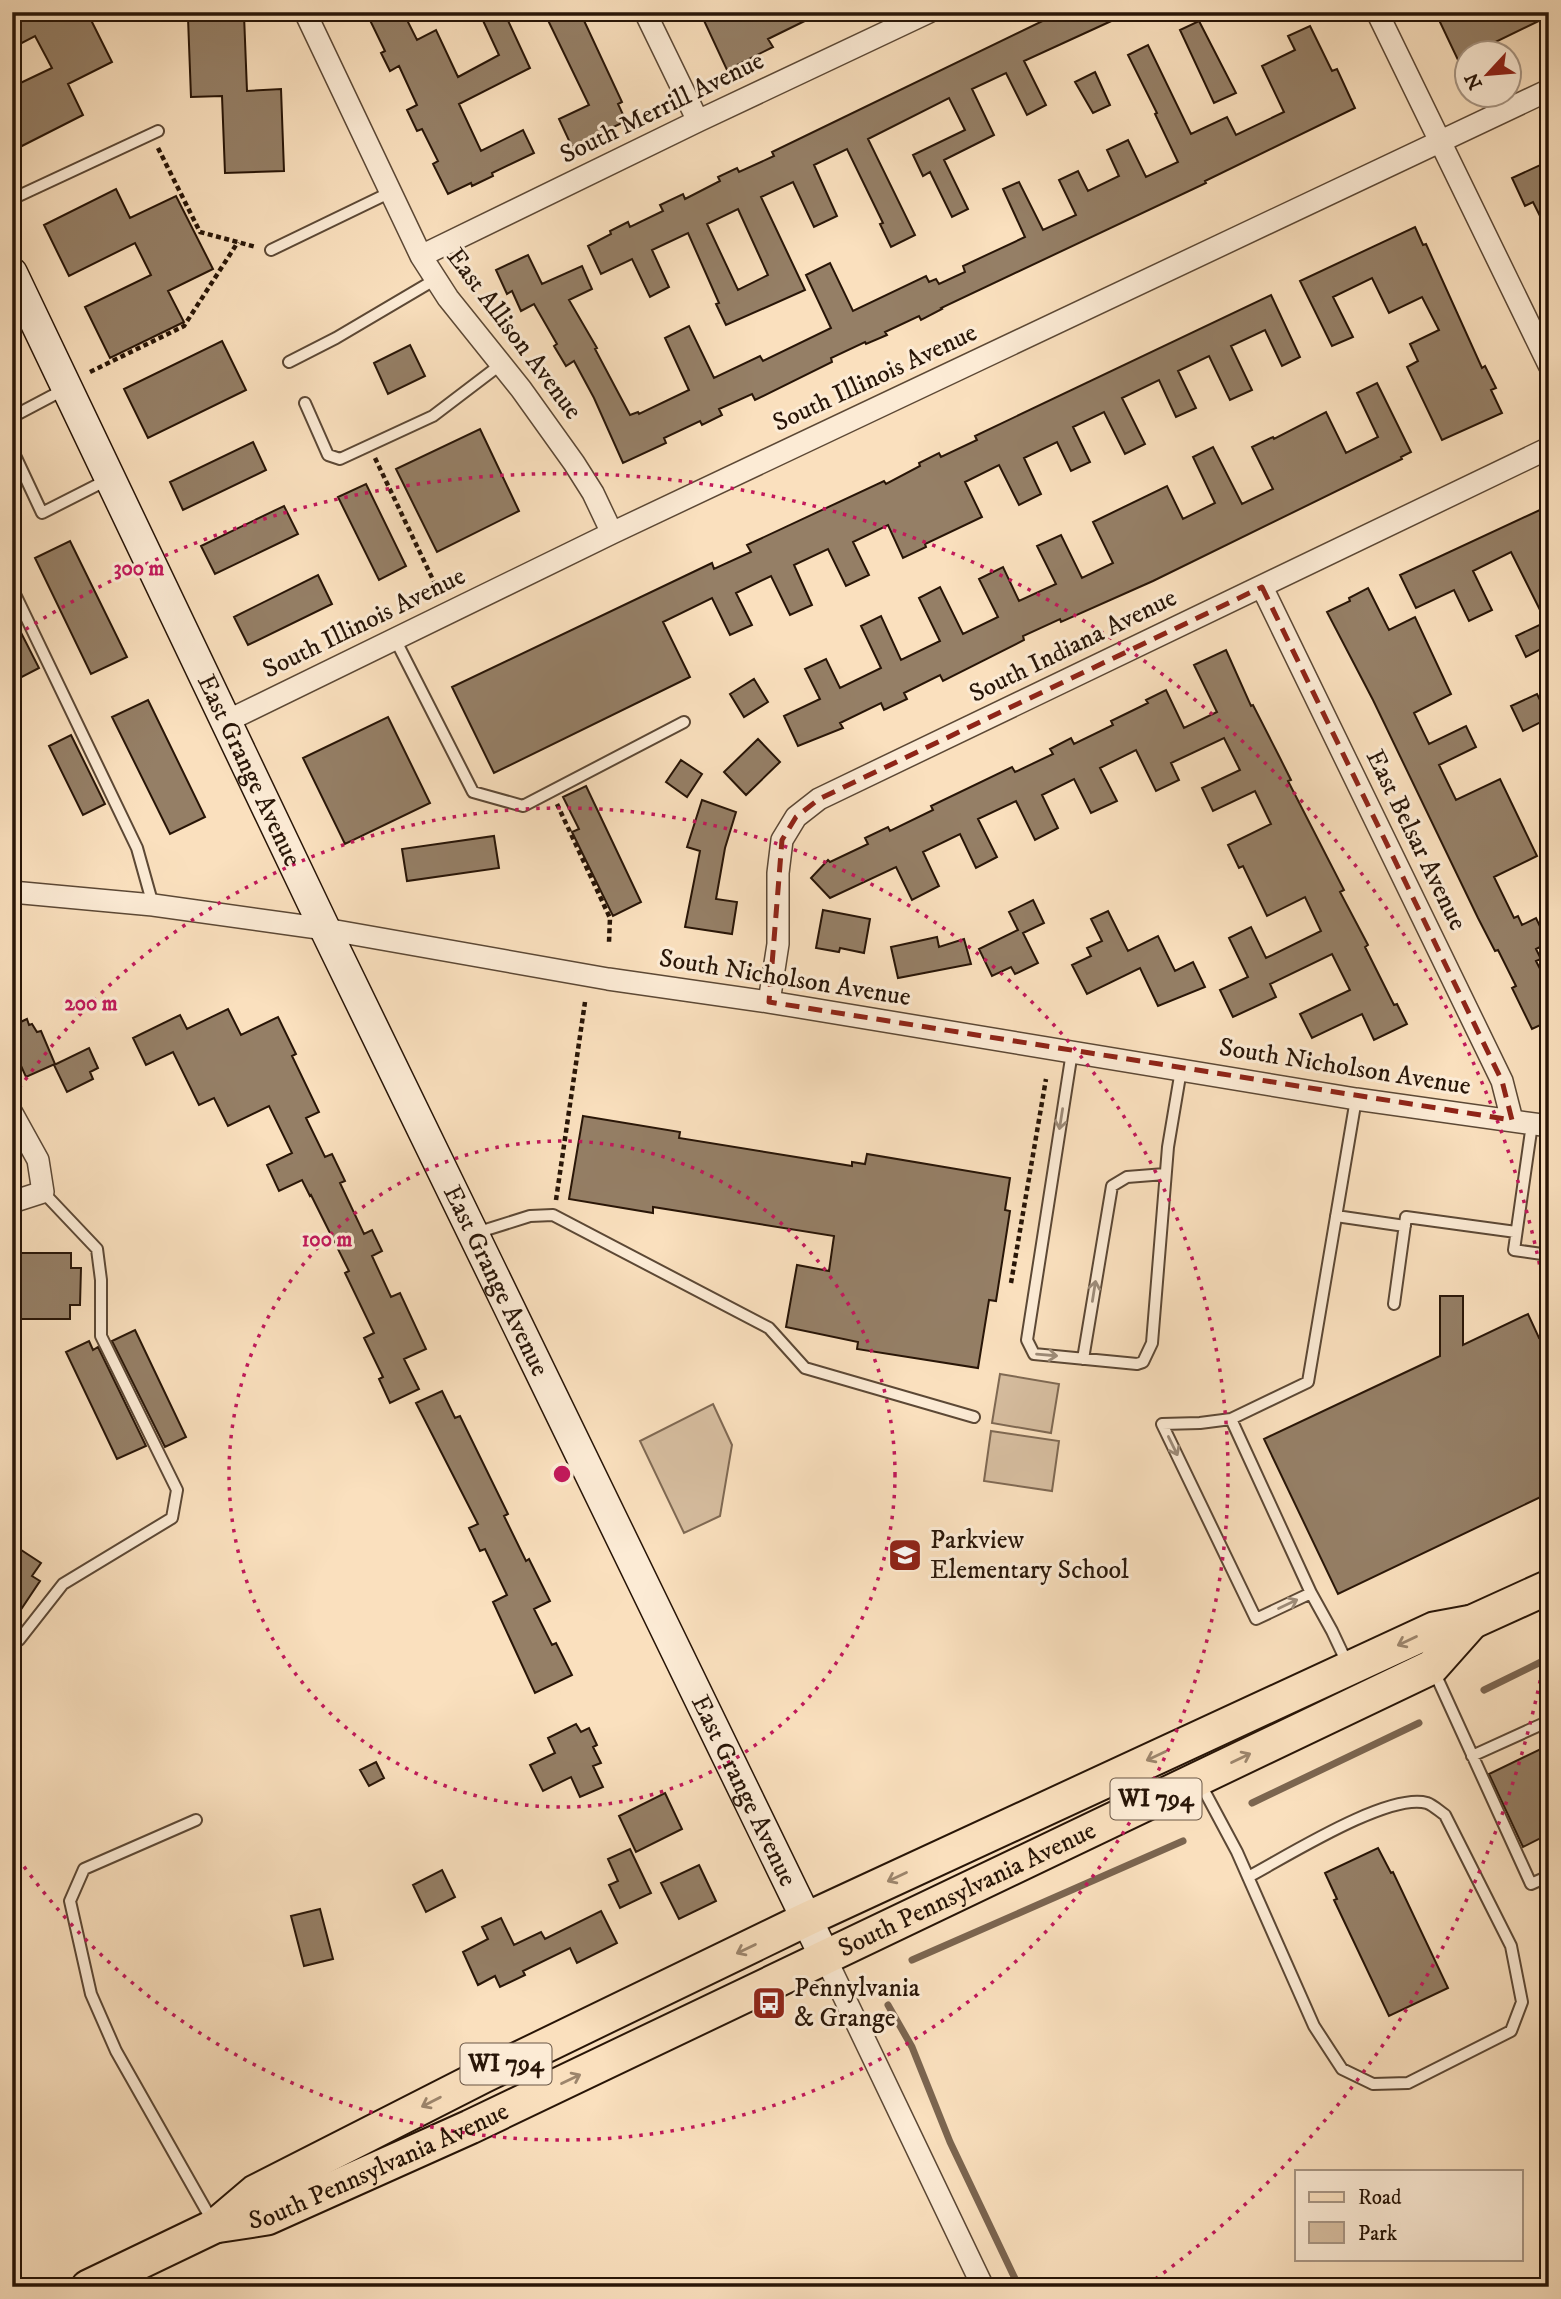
<svg xmlns="http://www.w3.org/2000/svg" width="1561" height="2299" viewBox="0 0 1561 2299" font-family="'IM FELL DW Pica',serif">
<style>
.green{fill:#d6bd9f;stroke:#7f6953;stroke-width:2}
.lines{fill:none;stroke-linecap:round;stroke-linejoin:round}
.stream{stroke:#7b6550;stroke-width:7}
.building{fill:#957f66;stroke:#281507;stroke-width:2;fill-rule:evenodd}
.lane-casing{stroke:#5c4835;stroke-width:14}
.street-casing{stroke:#5c4835;stroke-width:24}
.secondary-casing{stroke:#281507;stroke-width:33}
.primary-casing{stroke:#281507;stroke-width:37}
.path{stroke:#281507;stroke-width:4.5;stroke-dasharray:5 3.5;stroke-linecap:butt}
.lane{stroke:#fcebd5;stroke-width:10}
.street{stroke:#fcebd5;stroke-width:21}
.secondary{stroke:#fcebd5;stroke-width:30}
.primary{stroke:#fae0be;stroke-width:33}
.oneway{stroke:#9d8b78}
.oneway2{stroke:#9c856c}
.marked{fill:none;stroke:#8f2418;stroke-width:5;stroke-dasharray:14 9;stroke-linejoin:round}
.ring{fill:none;stroke:#c2185b;stroke-width:3.5;stroke-dasharray:3.5 7}
.labels{text-anchor:middle;dominant-baseline:central;stroke-width:6;stroke-linejoin:round;paint-order:stroke}
.shield{fill:#fcebd5;stroke:#685545;stroke-width:2}
.shield-label{font-size:24px;font-weight:bold;fill:#281507}
.street-label{font-size:26px;fill:#281507;stroke:#fcebd5}
.poi-label{font-size:26px;fill:#281507;stroke:#fcebd5;text-anchor:start}
.centre{fill:#c2185b;stroke:#fcebd5;stroke-width:3.5}
.ring-label{font-size:21px;text-anchor:middle;font-weight:bold;fill:#c2185b;stroke:#fcebd5;stroke-width:6;stroke-linejoin:round;paint-order:stroke}
</style>
<rect width="100%" height="100%" fill="#fae0be"/>
<filter id="stains"><feTurbulence type="fractalNoise" baseFrequency=".00286" numOctaves="4"/><feColorMatrix values="0 0 0 0 .2 0 0 0 0 .09 0 0 0 0 .02 0 0 0 .5 -.17"/></filter>
<radialGradient id="worn" r=".72"><stop offset=".6" stop-color="#630" stop-opacity="0"/><stop offset="1" stop-color="#630" stop-opacity=".3"/></radialGradient>
<path class="green" d="M1000 1374 1059 1384 1051 1433 992 1423Z
M713 1404 732 1445 720 1516 684 1533 640 1441Z
M991 1431 1059 1441 1052 1491 984 1481Z"/>
<g class="lines">
<path class="stream" d="M1484 1690 1549 1658
M1252 1803 1419 1723
M912 1960 1183 1841
M888 2005 912 2047 950 2142 1019 2287"/>
</g>
<path class="building" d="M12 12H87L112 62 68 84 83 115 12 151V87L52 68 35 36 12 48Z
M366 12H403L417 40 436 30 458 77 499 55 479 12H504L530 68 459 104 481 151 523 130 534 153 492 173 493 176 472 186 471 183 448 194 433 164 438 161 422 129 417 131 407 110 417 105 399 66 390 71 381 53 385 51Z
M544 12H580L622 102 618 104 626 121 572 147 559 119 589 105Z
M700 12H823L768 39 773 47 727 70Z
M1061 12H1131L1024 61 1046 105 1027 115 1006 73 972 89 994 135 944 160 968 209 952 217 930 172 923 176 913 155 965 130 949 98 868 139 915 235 891 247 880 224 883 223 847 149 814 165 837 216 814 227 793 182 761 197 805 290 726 325 716 304 719 303 688 233 652 250 669 287 650 297 632 259 601 274 588 246 611 234 610 231 628 222 630 227 663 211 660 205 683 194 685 199 720 181 718 177 737 168 739 172 774 156 772 152ZM738 209 768 275 738 290 707 224Z
M1440 12H1549V16L1475 52H1466V56L1458 60 1439 20 1443 18Z
M244 15 247 91 281 89 284 171 225 173 222 96 191 97 188 18Z
M1199 21 1236 93 1214 103 1180 30Z
M1310 26 1332 71 1337 69 1355 108 1205 181 1206 183 941 308 942 309 921 320 919 316 885 332 887 335 866 344 865 342 831 358 832 362 755 400 752 394 719 409 722 415 702 425 700 421 664 438 666 443 623 463 594 398 574 361 566 366 554 346 557 344 534 304 521 311 512 291 507 294 496 270 528 255 542 284 582 266 592 289 569 300 597 348 595 349 630 415 638 412 639 414 689 390 665 338 689 326 714 378 760 356 763 361 831 328 806 275 830 263 853 311 926 276 929 282 936 279 939 284 965 272 963 266 1025 237 1003 189 1019 182 1043 230 1076 215 1059 180 1078 171 1088 191 1119 176 1107 150 1128 140 1146 177 1178 162 1155 114 1157 113 1128 55 1148 45 1191 134 1227 117 1236 135 1284 112 1262 66 1295 50 1288 36Z
M1095 72 1110 105 1093 113 1075 82Z
M1549 161V234L1533 202 1525 206 1512 178Z
M116 189 130 218 176 196 213 269 168 291 184 322 110 358 85 307 151 275 135 243 69 276 44 225Z
M1415 227 1423 245 1426 244 1482 368 1485 366 1496 388 1491 390 1502 413 1442 440 1407 367 1418 361 1410 344 1439 330 1422 297 1389 313 1372 278 1333 297 1353 337 1332 346 1300 281Z
M1271 295 1300 357 1282 366 1265 330 1231 346 1252 390 1230 400 1209 356 1178 371 1196 408 1176 417 1159 380 1122 398 1145 444 1125 454 1104 412 1073 427 1090 462 1071 471 1057 442 1024 458 1041 494 1019 505 999 465 965 482 982 517 925 544 926 547 903 558 888 525 853 542 869 575 846 586 828 549 794 565 812 605 790 615 771 576 736 593 752 625 730 635 712 598 663 622 690 677 494 773 452 687 712 563 714 569 751 552 747 545 884 481 886 484 920 466 919 463 939 453 941 457 977 440 975 436Z
M222 341 246 390 148 438 124 389Z
M410 345 425 376 388 394 374 363Z
M1377 383 1411 452 1401 457 1402 459 1153 581 1061 622 1060 619 1023 636 1024 640 943 681 940 675 904 693 907 699 884 710 881 703 840 723 843 728 798 746 784 716 820 699 805 669 826 659 840 688 881 668 861 626 881 616 901 660 940 641 919 598 940 587 963 634 998 617 979 579 1003 567 1019 601 1056 584 1037 546 1061 535 1082 578 1113 563 1093 522 1167 486 1183 519 1215 503 1193 457 1213 447 1242 504 1273 489 1252 447 1273 437 1274 439 1326 412 1346 453 1378 437 1357 393Z
M480 429 519 511 437 552 396 469Z
M253 442 266 470 183 510 170 482Z
M366 484 406 566 379 580 338 497Z
M284 506 298 534 215 574 201 546Z
M1542 509 1549 522V645L1526 657 1516 636 1546 622 1511 552 1473 571 1492 610 1469 621 1454 590 1416 608 1400 575Z
M70 541 127 657 91 674 35 558Z
M318 575 332 604 248 645 234 617Z
M1368 588 1389 630 1415 617 1451 694 1414 713 1429 744 1466 726 1476 747 1439 765 1456 800 1500 779 1537 856 1494 877 1514 918 1518 916 1522 925 1536 918 1548 943 1536 949 1541 959 1536 961 1549 986V1021L1532 1029 1512 988 1516 986 1498 950 1495 951 1478 918 1373 700 1327 612 1350 601 1349 598Z
M12 615 39 668 18 679 12 667Z
M1226 650 1251 706 1253 705 1280 758 1291 780 1288 781 1344 890 1340 892 1368 945 1365 947 1394 1005 1397 1004 1407 1024 1374 1040 1362 1014 1312 1038 1300 1014 1350 990 1332 954 1270 984 1276 997 1233 1017 1220 990 1248 977 1229 938 1251 927 1266 958 1321 931 1305 897 1267 916 1243 866 1239 868 1228 845 1271 824 1255 791 1213 811 1202 788 1240 770 1224 738 1171 763 1179 780 1156 791 1136 750 1100 768 1117 801 1091 813 1074 779 1042 795 1058 828 1035 840 1016 801 978 819 997 857 976 868 960 834 923 852 939 886 912 900 896 867 830 898 811 878 828 860 830 862 868 844 865 838 888 827 890 831 933 810 931 806 1012 767 1015 772 1053 754 1050 749 1071 738 1074 744 1113 725 1111 721 1148 703 1146 700 1166 690 1184 728 1217 712 1194 665Z
M754 679 768 702 744 717 730 694Z
M1537 694 1549 718 1523 731 1511 706Z
M148 700 205 817 170 834 112 717Z
M388 717 430 803 345 844 303 758Z
M71 735 105 804 83 815 49 746Z
M758 739 780 762 746 795 724 772Z
M681 760 702 774 687 797 666 782Z
M586 786 641 902 613 916 572 832 579 829 563 797Z
M702 800 736 812 725 848 716 899 737 902 732 934 685 927 700 851 687 847Z
M494 836 499 868 407 881 402 849Z
M1033 900 1044 923 1023 933 1038 963 1015 974 1011 967 992 976 979 949 1018 930 1009 912Z
M823 910 870 919 864 953 840 948 839 952 816 948Z
M1108 911 1128 951 1158 936 1175 971 1193 962 1205 987 1158 1006 1140 968 1087 994 1072 965 1091 956 1087 948 1102 941 1091 919Z
M937 937 939 947 964 939 971 964 898 978 891 947Z
M228 1009 241 1035 278 1017 296 1054 292 1056 319 1112 306 1118 325 1157 332 1154 345 1181 340 1183 364 1234 372 1230 382 1251 372 1256 391 1297 400 1293 426 1349 404 1359 419 1389 390 1403 379 1379 383 1377 364 1338 374 1333 345 1273 349 1271 311 1195 310 1196 302 1180 279 1191 267 1165 292 1153 269 1106 228 1126 214 1098 199 1105 173 1052 146 1065 133 1038 180 1015 187 1029Z
M27 1019 29 1025 32 1024 37 1032 41 1031 55 1064 26 1077 12 1046V1026Z
M89 1048 98 1068 90 1072 93 1079 67 1092 54 1065Z
M583 1116 680 1132 679 1138 852 1166V1162L865 1164 867 1154 1010 1178 1005 1210 1010 1211 996 1301 989 1300 978 1368 857 1349 858 1342 786 1327 797 1265 829 1271 834 1236 653 1207V1213L569 1199Z
M12 1253H71V1268H81L80 1305H70V1319H12Z
M1440 1296H1463V1345L1528 1314 1539 1338 1549 1333V1493L1338 1594 1264 1439 1440 1356Z
M135 1330 186 1437 165 1447 112 1341Z
M89 1341 93 1350 98 1347 146 1446 117 1459 66 1352Z
M442 1391 455 1418 460 1416 508 1514 504 1516 526 1561 529 1559 550 1601 534 1609 552 1645 556 1643 572 1675 535 1693 493 1602 507 1595 485 1549 480 1551 469 1528 478 1524 416 1403Z
M12 1544 41 1563 32 1576 40 1581 12 1623Z
M576 1724 581 1732 589 1728 597 1745 593 1747 601 1763 593 1766 603 1787 580 1797 571 1777 543 1791 530 1765 555 1753 548 1738Z
M1549 1745V1834L1523 1847 1489 1774Z
M376 1762 384 1778 369 1786 360 1770Z
M665 1793 682 1829 636 1852 619 1816Z
M1378 1848 1391 1873 1393 1872 1448 1988 1389 2016 1334 1900 1337 1899 1325 1873Z
M630 1849 651 1893 620 1908 609 1885 618 1881 608 1859Z
M699 1865 716 1901 679 1919 661 1883Z
M442 1870 455 1897 426 1912 413 1885Z
M320 1909 333 1959 304 1966 291 1916Z
M601 1911 617 1943 577 1963 570 1948 523 1971 525 1975 500 1987 495 1976 478 1985 463 1952 488 1939 482 1927 501 1918 514 1945 541 1932 545 1939Z"/>
<g class="lines">
<g class="lane-casing">
<path id="lane" d="M12 199 158 131
M271 250 391 192
M289 362 336 338 436 279
M305 403 328 455 340 459 433 416 500 365
M12 417 65 389
M12 449 42 513 107 480
M12 588 137 848 153 905
M395 639 473 792 523 806 684 722
M12 807 15 838 12 847
M1072 1052 1027 1340 1034 1354 1137 1364 1143 1362 1152 1343 1168 1147 1181 1070
M1532 1124 1514 1250 1549 1255
M1336 1216 1405 1226
M476 1233 530 1216 553 1215 769 1328 805 1368 974 1417
M1394 1304 1406 1217 1516 1232
M1083 1359 1112 1186 1127 1177 1165 1174
M1231 1419 1311 1593 1256 1619 1162 1424 1200 1423 1231 1419 1308 1382 1356 1099
M1311 1593 1332 1631 1348 1665
M12 1642 19 1640 63 1584 172 1518 177 1490 101 1336V1280L97 1249 43 1192
M1433 1669 1531 1884 1549 1876
M1472 1756 1549 1721
M1199 1781 1237 1852 1314 2026 1342 2069 1373 2084 1408 2083 1511 2031 1522 2002 1511 1946 1445 1815C1439 1811 1433 1805 1427 1803 1388 1792 1286 1857 1248 1877
M196 1820 84 1869 70 1901 91 1994 116 2051 214 2224"/>
</g>
<g class="street-casing">
<path id="street" d="M305 12 421 256 448 298 521 389 574 463 593 493 612 533
M645 12 698 121
M1377 12 1549 365
M421 256 698 121 929 12
M1262 587 1502 1081 1512 1120
M227 721 612 533 1549 90
M12 892 153 905 325 929 608 979 769 1002 1356 1099 1549 1126
M769 1002 778 944V873L782 840 796 817 819 799 1549 448
M12 1113 38 1160 43 1192 12 1202
M825 1957 983 2287"/>
</g>
<g class="secondary-casing">
<g id="secondary">
<path id="s1" d="M12 273 325 929 825 1957"/>
</g>
</g>
<g class="primary-casing">
<g id="primary">
<path id="s2" d="M215 2226 267 2218 470 2127 1432 1667 1472 1622"/>
<path d="M88 2287 215 2226 255 2192 483 2076 807 1919 1434 1629 1472 1622 1549 1587"/>
</g>
</g>
<path class="path" d="M158 148 200 232 256 247
M90 372 184 326 238 242
M375 458 435 584
M557 804 610 918 609 942
M556 1200 585 1002
M1011 1283 1046 1079"/>
<use href="#lane" class="lane"/>
<use href="#street" class="street"/>
<use href="#secondary" class="secondary"/>
<use href="#primary" class="primary"/>
</g>
<defs><path id="oneway-shaft" d="M-6 0H5M1.5-3L5.5 0L1.5 3" fill="none" stroke-width="1.6" stroke-linecap="round" stroke-linejoin="round" transform="scale(1.75)"/></defs>
<g class="oneway">
<use href="#oneway-shaft" transform="translate(1061 1119) rotate(99)"/>
<use href="#oneway-shaft" transform="translate(1094 1291) rotate(-81)"/>
<use href="#oneway-shaft" transform="translate(1047 1355) rotate(5)"/>
<use href="#oneway-shaft" transform="translate(1173 1446) rotate(64)"/>
<use href="#oneway-shaft" transform="translate(1288 1604) rotate(-25)"/>
</g>
<g class="oneway2">
<use href="#oneway-shaft" transform="translate(1407 1641) rotate(155)"/>
<use href="#oneway-shaft" transform="translate(1156 1756) rotate(155)"/>
<use href="#oneway-shaft" transform="translate(1241 1758) rotate(-26)"/>
<use href="#oneway-shaft" transform="translate(897 1877) rotate(155)"/>
<use href="#oneway-shaft" transform="translate(746 1949) rotate(154)"/>
<use href="#oneway-shaft" transform="translate(571 2079) rotate(-26)"/>
<use href="#oneway-shaft" transform="translate(431 2102) rotate(153)"/>
</g>
<path class="marked" d="M1262 587 1502 1081 1512 1120 769 1002 782 840 796 817 819 799Z"/>
<g class="ring">
<circle cx="562" cy="1474" r="333"/>
<path d="M13 1097A666 666 0 1 1 13 1851"/>
<path d="M1548 1639A1000 1000 0 0 1 1150 2283M17 635A1000 1000 0 0 1 1548 1309"/>
</g>
<defs>
<g id="school-square" transform="scale(1.75)"><rect x="-9" y="-9" width="18" height="18" rx="4" fill="#8f2418" stroke="#fcebd5"/><path d="M0-5L7-2L0 1L-7-2ZM-4 1L0 2.5L4 1V4Q0 6-4 4Z" fill="#fff"/></g>
<g id="bus-square" transform="scale(1.75)"><rect x="-9" y="-9" width="18" height="18" rx="4" fill="#8f2418" stroke="#fcebd5"/><path d="M-5-6H5V4H4V6H2V4H-2V6H-4V4H-5ZM-3.5-4V0h7V-4ZM-3.5 1.2v1.5H-2V1.2ZM2 1.2v1.5H3.5V1.2Z" fill="#fff"/></g>
</defs>
<g fill-rule="evenodd">
<use href="#school-square" x="905" y="1555"/>
<use href="#bus-square" x="769" y="2003"/>
</g>
<g class="labels">
<g class="shield">
<rect x="1110.5" y="1778.5" width="91" height="41" rx="5"/>
<rect x="460.5" y="2043.5" width="91" height="41" rx="5"/>
</g>
<g class="shield-label">
<text x="1156" y="1799">WI 794</text>
<text x="506" y="2064">WI 794</text>
</g>
<g class="street-label">
<text transform="translate(662 108) rotate(-26)">South Merrill Avenue</text>
<text transform="translate(514 334) rotate(53)">East Allison Avenue</text>
<text transform="translate(875 378) rotate(-25)">South Illinois Avenue</text>
<text transform="translate(364 623) rotate(-26)">South Illinois Avenue</text>
<text transform="translate(1073 646) rotate(-26)">South Indiana Avenue</text>
<text stroke="none"><textPath href="#s1" startOffset="551">East Grange Avenue</textPath></text>
<text transform="translate(1416 840) rotate(64)">East Belsar Avenue</text>
<text transform="translate(785 978) rotate(9)">South Nicholson Avenue</text>
<text transform="translate(1345 1067) rotate(9)">South Nicholson Avenue</text>
<text stroke="none"><textPath href="#s1" startOffset="1118">East Grange Avenue</textPath></text>
<text stroke="none"><textPath href="#s1" startOffset="1685">East Grange Avenue</textPath></text>
<text stroke="none"><textPath href="#s2" startOffset="826">South Pennsylvania Avenue</textPath></text>
<text stroke="none"><textPath href="#s2" startOffset="175">South Pennsylvania Avenue</textPath></text>
</g>
<g class="poi-label">
<text x="930" y="1540">Parkview<tspan x="930" dy="30">Elementary School</tspan></text>
<text x="794" y="1988">Pennylvania<tspan x="794" dy="30">&amp; Grange</tspan></text>
</g>
</g>
<circle cx="562" cy="1474" r="10" class="centre"/>
<g class="ring-label">
<text x="139" y="575">300 m</text>
<text x="91" y="1010">200 m</text>
<text x="327" y="1246">100 m</text>
</g>
<rect width="1561" height="2299" fill="none" stroke="#fae0be" stroke-width="42"/>
<rect x="14" y="14" width="1533" height="2271" fill="none" stroke="#281507" stroke-width="3.5"/>
<rect x="21" y="21" width="1519" height="2257" fill="none" stroke="#281507" stroke-width="2"/>
<rect x="1295" y="2170" width="228" height="91" fill="#fcebd5" stroke="#a79583" stroke-width="2"/>
<rect x="1309" y="2192" width="35" height="10" fill="#fae0be" stroke="#a79583" stroke-width="2"/>
<text x="1358" y="2204" font-size="21" fill="#281507">Road</text>
<rect x="1309" y="2222" width="35" height="21" fill="#d6bd9f" stroke="#a79583" stroke-width="2"/>
<text x="1358" y="2240" font-size="21" fill="#281507">Park</text>
<g transform="translate(1488 74) rotate(244)"><circle r="33" fill="#fcebd5" stroke="#a79583" stroke-width="2"/>
<path d="M0-5L12 26L0 18L-12 26Z" fill="#8f2418"/>
<text y="-10" font-size="19" font-weight="bold" text-anchor="middle" fill="#281507">N</text>
</g>
<rect width="100%" height="100%" filter="url(#stains)"/>
<rect width="100%" height="100%" fill="url(#worn)"/>
</svg>
